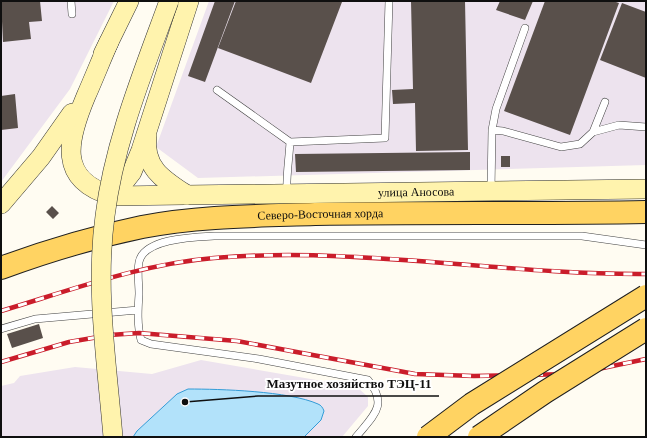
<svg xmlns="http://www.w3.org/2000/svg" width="647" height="438" viewBox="0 0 647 438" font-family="'Times New Roman',serif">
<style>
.industrial{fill:#ede3ee}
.water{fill:#b2e2fa;stroke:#349cd7}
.building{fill:#59504b}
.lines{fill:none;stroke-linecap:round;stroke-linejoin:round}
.lane-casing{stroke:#424242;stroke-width:8}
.secondary-casing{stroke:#313131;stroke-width:20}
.primary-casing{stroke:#202020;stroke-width:24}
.lane{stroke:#fff;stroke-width:7}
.secondary{stroke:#fff3ad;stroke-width:19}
.primary{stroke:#ffd362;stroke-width:22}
.rail-casing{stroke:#ca1d2b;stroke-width:4.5}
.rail{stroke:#fff;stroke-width:3;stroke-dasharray:9;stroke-linecap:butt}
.secondary-bridge-casing{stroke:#313131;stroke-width:20;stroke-linecap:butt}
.primary-bridge-casing{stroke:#202020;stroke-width:24;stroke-linecap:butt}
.secondary-bridge{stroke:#fff3ad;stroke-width:19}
.primary-bridge{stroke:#ffd362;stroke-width:22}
.labels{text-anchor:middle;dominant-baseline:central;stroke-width:4;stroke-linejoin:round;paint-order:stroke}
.street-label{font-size:12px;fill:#0f0f0f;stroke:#fff}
.leader{fill:none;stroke:#0f0f0f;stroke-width:1.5}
.callout-dot{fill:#0f0f0f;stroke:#fff;stroke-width:1.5}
.callout-label{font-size:13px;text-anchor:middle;font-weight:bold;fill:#0f0f0f;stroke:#fff;stroke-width:4;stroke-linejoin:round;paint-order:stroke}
</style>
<rect width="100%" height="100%" fill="#fffcf2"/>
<path class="industrial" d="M1 1H114L70 89 1 182Z
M209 1H646V165L198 178 156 147Z
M201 360 357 387 368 397V406L342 437H1V386L14 383 20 376 75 367 152 374Z"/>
<path class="water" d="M188 389C220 389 289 391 318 404 321 405 323 408 324 411L321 420 304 437H133L137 431 177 394Z"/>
<path class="building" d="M1 1H40L42 21 29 22 31 39 3 42Z
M215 1H235L205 82 188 76Z
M236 1 342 2 311 83 218 48Z
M411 1H465L468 150 416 151 415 103 393 104 392 90 413 89Z
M500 1H533L525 20 496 10Z
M545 1H613L619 3 570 135 504 111Z
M622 3 646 12V78L600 60Z
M15 94 18 128 1 130V96Z
M470 152V170L296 172 295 154Z
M501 156H510V167H501Z
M52 206 59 213 53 219 46 212Z
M39 324 43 338 12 348 7 334Z"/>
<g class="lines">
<g class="lane-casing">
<path id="lane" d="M71 1 72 14
M217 90 290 142C289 160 286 176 287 194
M492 130 496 109 525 28
M593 132 619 125 646 127
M290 142 385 138 389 1
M491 191 492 130 503 131 561 147 580 144 593 132 605 102
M1 329 35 319 138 310
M356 437C373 416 389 405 368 380L259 359 151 344 141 340C137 325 138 309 139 294 139 284 137 272 139 262 144 238 195 237 214 236H582L646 245"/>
</g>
<g class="secondary-casing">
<g id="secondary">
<path id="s1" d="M109 42C101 60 94 78 86 96 68 139 56 180 113 196L646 189"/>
<path d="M103 54 129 1"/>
<path d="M147 136C143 168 164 180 187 195"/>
<path d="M113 196 132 172 141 150 189 1"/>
<path d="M1 204 41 157 72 113"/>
</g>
</g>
<g class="primary-casing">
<g id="primary">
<path id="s2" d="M1 268C47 251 94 237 142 227 199 216 258 216 315 214 425 212 536 214 646 212"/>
</g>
</g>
<use href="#lane" class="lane"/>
<use href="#secondary" class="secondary"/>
<use href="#primary" class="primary"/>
<g class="rail-casing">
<path id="rail" d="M1 311C71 290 141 264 214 258 358 246 502 275 646 274
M1 362 69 342 110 335 139 333 237 341 415 374 474 376 574 374 646 359"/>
</g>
<use href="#rail" class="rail"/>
<g class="secondary-bridge-casing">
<path id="secondary-bridge" d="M113 437C107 364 95 289 105 216 114 142 144 70 169 1"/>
</g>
<g class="primary-bridge-casing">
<path id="primary-bridge" d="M428 437 472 404 646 296
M479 437 545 392 646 329"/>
</g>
<use href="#secondary-bridge" class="secondary-bridge"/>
<use href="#primary-bridge" class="primary-bridge"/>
</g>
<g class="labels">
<g class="street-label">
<text stroke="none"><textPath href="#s1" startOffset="486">улица Аносова</textPath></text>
<text stroke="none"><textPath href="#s2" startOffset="326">Северо-Восточная хорда</textPath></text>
</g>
</g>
<path class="leader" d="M185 402L258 396H439"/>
<circle class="callout-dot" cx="185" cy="402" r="4"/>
<g class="callout-label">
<text x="349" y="388">Мазутное хозяйство ТЭЦ-11</text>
</g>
<rect width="647" height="438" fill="none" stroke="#0f0f0f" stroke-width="4"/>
</svg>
